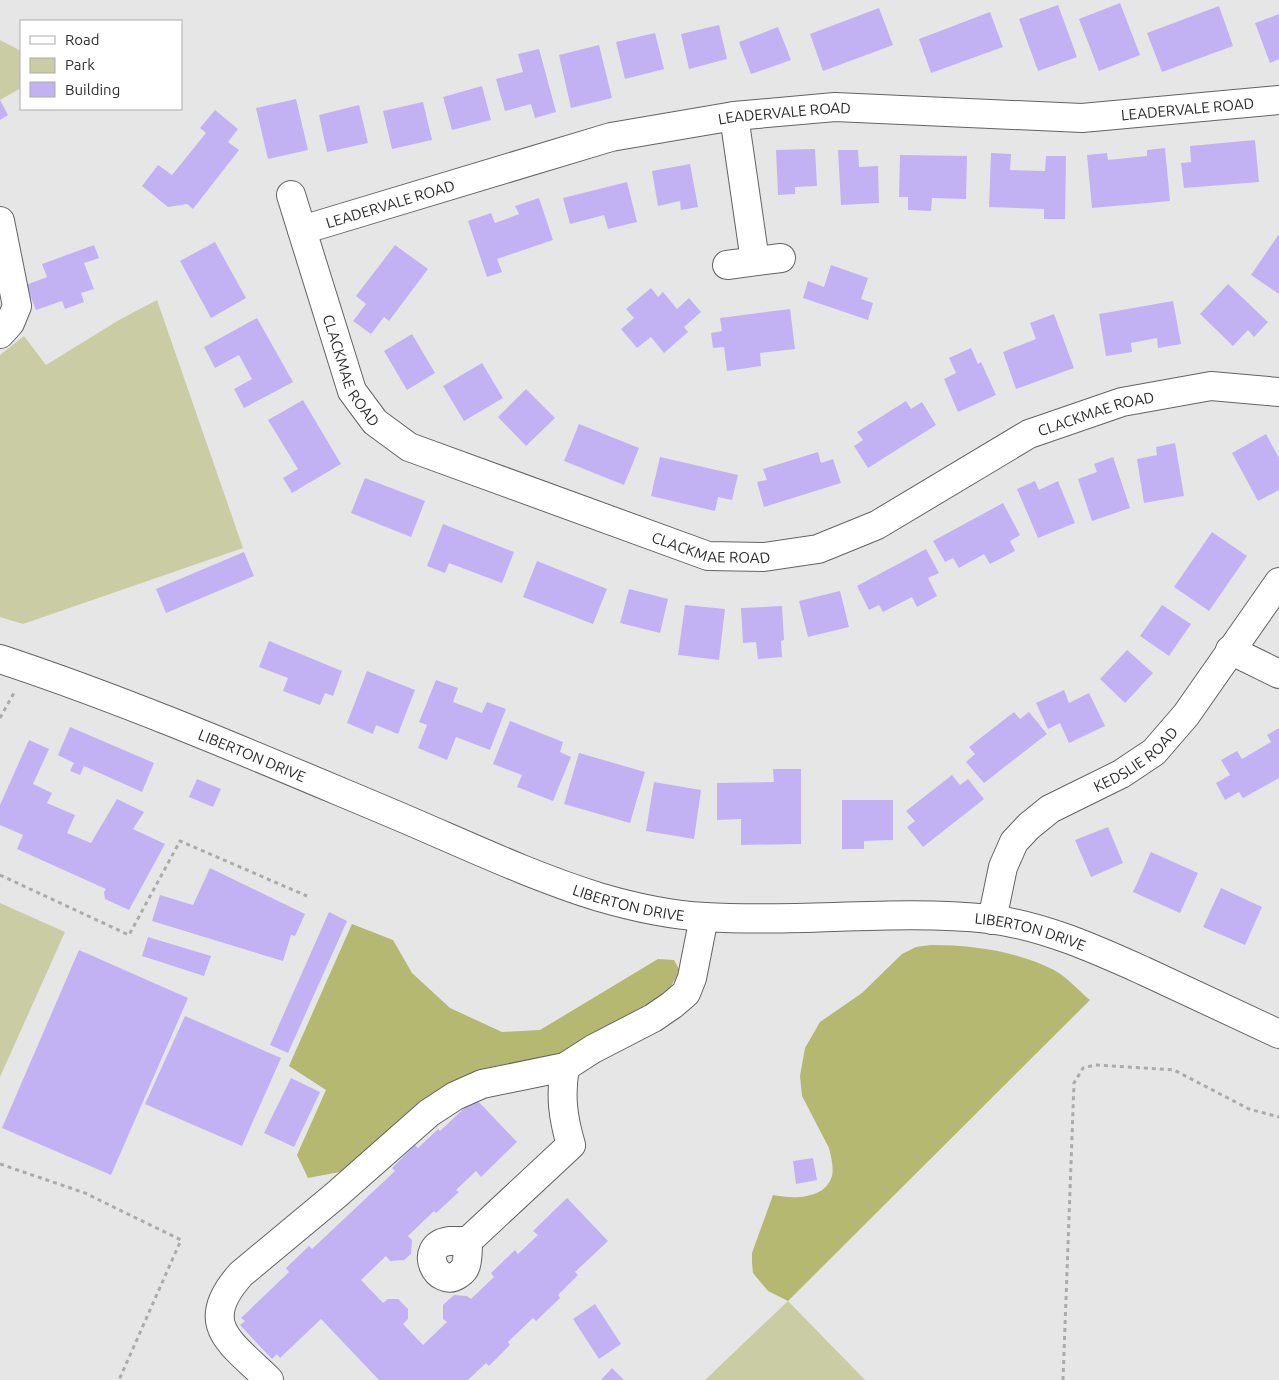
<svg xmlns="http://www.w3.org/2000/svg" width="1279" height="1380" viewBox="0 0 1279 1380" font-family="Ubuntu,sans-serif">
<style>
.green{fill:#cacda3}
.forest{fill:#b4b871}
.building{fill:#c3b2f3}
.lines{fill:none;stroke-linecap:round;stroke-linejoin:round}
.minor-casing{stroke:#636364;stroke-width:30}
.path{stroke:#ababac;stroke-width:3;stroke-dasharray:4 4;stroke-linecap:butt}
.minor{stroke:#fff;stroke-width:28}
.labels{text-anchor:middle;dominant-baseline:central;stroke-width:4;stroke-linejoin:round;paint-order:stroke}
.street-label{font-size:15px;fill:#2c2c2c;stroke:#fff}
</style>
<rect width="100%" height="100%" fill="#e6e6e7"/>
<path class="green" d="M0 40 21 51V88L0 100Z
M157 300 243 548 23 624 0 617V355L24 336 46 365 119 320Z
M0 903 65 932 0 1077Z
M788 1301 865 1380H705Z"/>
<path class="forest" d="M352 924 393 940 412 973 450 1008 502 1032 540 1030 658 959 674 960 680 971 667 993 559 1058 460 1080 414 1107 350 1170 308 1178 297 1155 326 1090 289 1066Z
M931 945C972 945 1017 951 1054 970 1067 977 1078 990 1090 1000L788 1301 768 1291 753 1273 752 1263V1253L773 1195C792 1199 825 1200 832 1176 834 1168 831 1156 829 1148L802 1096 800 1076 805 1048 820 1022 862 993 902 954 916 947Z"/>
<path class="building" d="M1120 3 1140 55 1099 71 1079 19Z
M1058 5 1077 57 1038 71 1019 19Z
M1219 6 1233 46 1162 72 1147 33Z
M879 8 893 45 823 71 810 34Z
M990 12 1003 47 931 73 919 39Z
M1279 14V59L1270 63 1255 23Z
M719 25 727 59 689 69 681 34Z
M778 27 791 60 751 74 739 42Z
M655 33 664 69 625 79 616 42Z
M599 45 612 98 571 108 559 55Z
M539 49 556 112 535 118 531 104 505 111 496 79 523 72 518 54Z
M482 86 491 120 452 130 443 97Z
M296 99 308 150 268 159 256 108Z
M0 100 8 115 0 120Z
M423 102 432 140 392 149 383 111Z
M359 105 368 143 327 152 319 115Z
M215 110 238 129 228 142 239 150 193 209 187 204 168 207 142 186 158 165 172 175 206 133 200 128Z
M1255 140 1259 182 1184 188 1181 163 1191 162 1190 146Z
M1165 148 1170 201 1092 208 1087 155 1107 153 1108 160 1147 156V150Z
M815 149 817 186 795 187V194L778 195 776 150Z
M838 150H858L859 167 878 166 879 203 841 205Z
M991 153 1011 154 1010 170 1045 171 1046 156H1066L1065 219H1044V209L989 207Z
M900 155 967 156 966 199 932 198 931 211 908 210V197H899Z
M690 164 698 207 681 210 680 201 658 206 652 171Z
M627 182 637 222 608 229 604 215 570 224 563 198Z
M539 198 553 240 497 259 502 272 487 277 468 221 491 213 495 223 519 214 515 206Z
M1279 234V294L1251 275Z
M215 242 246 298 211 318 180 261Z
M94 245 99 258 84 263 94 289 81 293 84 302 65 309 62 301 36 310 26 285 47 277 42 264Z
M395 245 428 269 389 321 384 317 371 334 353 321 366 304 356 296Z
M831 265 868 278 861 299 873 303 868 320 803 298 808 281 824 287Z
M1228 284 1268 322 1254 337 1248 330 1233 346 1200 314Z
M651 288 658 297 663 292 677 309 689 298 701 312 684 327 688 332 664 353 651 337 637 348 621 329 634 318 626 309Z
M1173 301 1181 344 1158 348 1157 338 1131 343 1132 352 1106 356 1099 314Z
M790 309 795 349 760 353 761 366 727 371 724 347 713 348 711 333 722 331 720 318Z
M1054 314 1074 368 1016 389 1003 352 1036 339 1030 323Z
M257 318 293 382 244 408 234 389 252 379 239 355 215 368 204 347Z
M412 334 435 373 407 390 384 351Z
M971 348 978 364 981 362 996 395 958 412 944 379 956 373 949 358Z
M482 363 503 398 464 421 443 386Z
M526 389 555 418 526 446 498 417Z
M303 400 341 464 292 493 283 478 298 469 268 420Z
M906 401 911 409 922 402 936 425 868 468 854 446 863 440 857 432Z
M579 424 639 448 624 485 564 461Z
M1266 434 1279 458V490L1258 501 1232 453Z
M1175 443 1184 496 1144 503 1137 459 1157 455 1156 447Z
M818 452 821 463 833 459 841 483 764 507 757 482 767 480 763 469Z
M660 457 738 475 732 500 718 497 715 511 651 496Z
M1113 457 1130 508 1092 521 1078 479 1097 472 1094 464Z
M365 478 425 501 411 537 351 513Z
M1035 481 1039 490 1058 481 1075 523 1038 538 1017 489Z
M1003 503 1020 535 1010 541 1015 551 990 564 984 554 959 568 953 558 945 562 933 541Z
M443 524 514 552 502 583 449 563 445 573 427 566Z
M1212 532 1247 556 1209 611 1174 587Z
M926 549 939 573 928 578 937 596 917 607 912 597 883 612 879 605 869 610 857 586Z
M244 552 254 576 166 613 156 589Z
M537 561 607 589 593 624 523 597Z
M629 589 668 599 660 633 620 623Z
M840 591 849 627 808 637 799 601Z
M685 605 725 609 719 660 678 655Z
M1162 605 1191 624 1169 656 1140 636Z
M782 606 784 640 781 641 782 657 758 659 756 642 743 643 741 608Z
M269 641 342 671 333 696 325 693 320 705 283 691 288 678 259 667Z
M1127 650 1153 673 1125 703 1100 679Z
M367 671 415 690 398 734 376 725 373 734 347 723Z
M436 680 458 688 453 702 482 713 487 702 506 709 490 750 456 737 447 760 418 748 427 725 419 722Z
M1064 690 1069 703 1089 693 1105 726 1069 743 1060 723 1048 729 1036 703Z
M1014 712 1020 719 1029 712 1047 734 984 783 966 762 975 754 969 747Z
M510 721 563 742 560 752 571 757 553 801 517 787 522 775 493 764Z
M70 727 154 763 142 792 84 766 80 775 70 771 74 763 58 755Z
M1279 728V778L1243 798 1239 792 1225 800 1216 783 1230 775 1221 760 1237 751 1242 759 1271 742 1267 735Z
M29 740 49 749 33 784 52 793 47 803 75 815 67 833 91 843 117 799 144 812 133 829 165 844 129 910 105 899 104 892 106 889 17 849 23 835 0 825V805Z
M579 753 645 772 630 823 564 804Z
M773 769H801V844L741 845V819L717 820V783L774 782Z
M952 775 960 785 968 779 984 799 923 847 907 827 915 821 906 811Z
M197 779 221 789 213 807 189 797Z
M654 782 701 790 694 839 646 831Z
M842 800H893V840L864 841V849H842Z
M1108 827 1123 863 1091 877 1075 840Z
M1151 852 1198 873 1180 913 1133 892Z
M210 868 305 914 295 936 291 935 283 961 152 921 160 895 193 905Z
M1221 888 1262 907 1245 945 1203 927Z
M329 912 347 921 288 1053 270 1045Z
M148 937 211 956 204 976 142 956Z
M79 950 188 998 111 1175 2 1128Z
M185 1016 281 1058 242 1146 145 1104Z
M291 1078 320 1092 294 1147 264 1133Z
M475 1098 517 1142 481 1177 476 1171 456 1190 459 1192 436 1213 434 1211 408 1236 412 1240 411 1254 404 1260 390 1261 386 1256 361 1280 383 1303 388 1299H398L408 1309V1319L403 1324 423 1345 447 1322 443 1319V1305L454 1295 467 1296 471 1299 494 1277 491 1273 515 1250 518 1254 538 1235 533 1231 567 1198 608 1241 575 1272 578 1275 558 1295 560 1298 536 1321 533 1318 508 1342 510 1345 489 1366 486 1363 468 1380H379L321 1319 280 1358 277 1354 272 1359 240 1325 245 1321 241 1318 289 1272 286 1268 309 1246 312 1249 395 1171 392 1168 415 1145 418 1148 438 1129 440 1131Z
M813 1158 817 1180 796 1184 793 1161Z
M595 1304 621 1344 599 1359 573 1319Z
M612 1368 624 1380H601Z"/>
<g class="lines">
<g class="minor-casing">
<g id="minor">
<path d="M734 116 755 261"/>
<path id="s1" d="M291 195 352 391 375 422 409 447 708 556 764 557 818 549 877 525 1029 434 1122 402 1211 386 1279 392"/>
<path d="M0 221 17 306 10 323 0 334"/>
<path id="s2" d="M302 230 611 137 734 116 835 107 1082 118 1279 100"/>
<path d="M727 265 781 258"/>
<path d="M1230 650 1279 674"/>
<path id="s3" d="M0 659C133 703 262 759 391 813 460 842 528 875 599 897 633 907 670 915 705 917 800 923 895 909 990 919 1044 926 1095 949 1144 971 1189 992 1234 1013 1279 1034"/>
<path id="s4" d="M992 920 1003 867 1014 842 1029 826 1050 809 1121 774 1154 752 1186 715 1279 582"/>
<path d="M449 1241H468C468 1249 468 1258 466 1265 465 1269 462 1272 459 1274 437 1290 416 1246 449 1241Z"/>
<path d="M468 1241 571 1145C563 1118 560 1096 565 1067"/>
<path d="M269 1380C232 1343 195 1325 241 1274L336 1195 429 1113 455 1096 482 1084 565 1067 593 1049 653 1018 672 1005 686 993 692 978 704 917"/>
</g>
</g>
<path class="path" d="M0 718 14 693
M0 875 129 935 180 841 307 896
M0 1164 85 1193 181 1240 119 1380
M1063 1380 1074 1083 1083 1068 1095 1065 1174 1070 1249 1109 1279 1117"/>
<use href="#minor" class="minor"/>
</g>
<g class="labels">
<g class="street-label">
<text stroke="none"><textPath href="#s2" startOffset="902">LEADERVALE ROAD</textPath></text>
<text stroke="none"><textPath href="#s2" startOffset="498">LEADERVALE ROAD</textPath></text>
<text stroke="none"><textPath href="#s2" startOffset="92">LEADERVALE ROAD</textPath></text>
<text stroke="none"><textPath href="#s1" startOffset="186">CLACKMAE ROAD</textPath></text>
<text stroke="none"><textPath href="#s1" startOffset="1026">CLACKMAE ROAD</textPath></text>
<text stroke="none"><textPath href="#s1" startOffset="606">CLACKMAE ROAD</textPath></text>
<text stroke="none"><textPath href="#s3" startOffset="270">LIBERTON DRIVE</textPath></text>
<text stroke="none"><textPath href="#s4" startOffset="230">KEDSLIE ROAD</textPath></text>
<text stroke="none"><textPath href="#s3" startOffset="675">LIBERTON DRIVE</textPath></text>
<text stroke="none"><textPath href="#s3" startOffset="1080">LIBERTON DRIVE</textPath></text>
</g>
</g>
<rect x="20" y="20" width="162" height="90" fill="#ffffff" stroke="#ababab"/>
<rect x="30" y="36" width="25" height="8" fill="#ffffff" stroke="#ababab"/>
<text x="65" y="45" font-size="15" fill="#2c2c2c">Road</text>
<rect x="30" y="58" width="25" height="15" fill="#cacda3" stroke="#ababab"/>
<text x="65" y="70" font-size="15" fill="#2c2c2c">Park</text>
<rect x="30" y="82" width="25" height="15" fill="#c3b2f3" stroke="#ababab"/>
<text x="65" y="95" font-size="15" fill="#2c2c2c">Building</text>
</svg>
